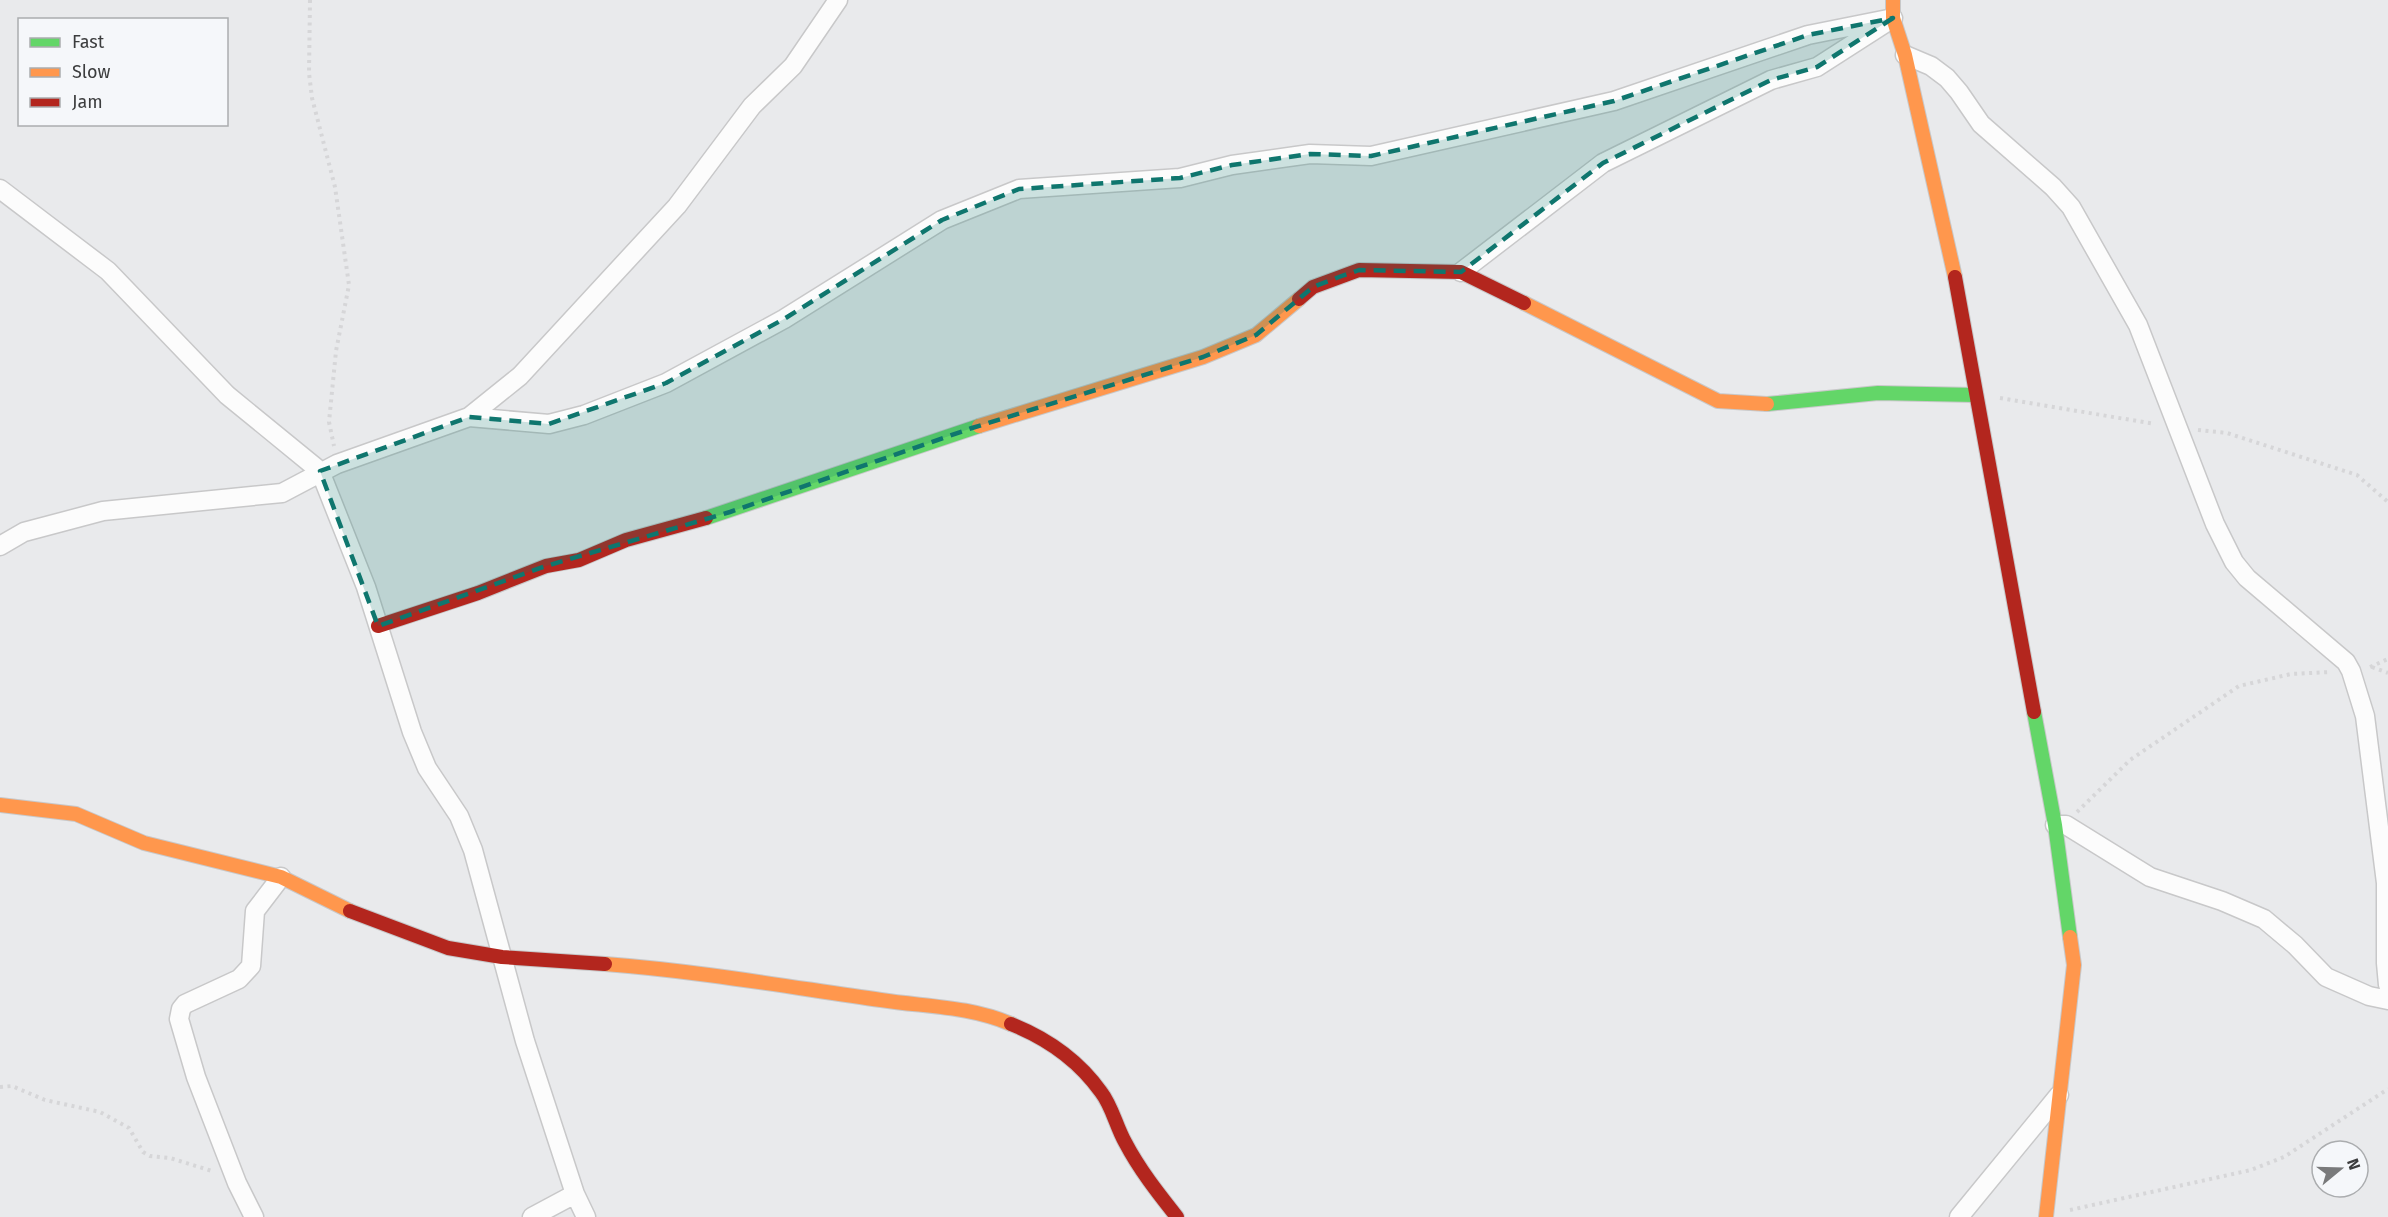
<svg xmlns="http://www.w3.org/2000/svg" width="2388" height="1217" viewBox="0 0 2388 1217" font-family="'Fira Sans',sans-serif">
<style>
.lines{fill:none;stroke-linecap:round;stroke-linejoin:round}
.street-casing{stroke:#c8c8c9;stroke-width:21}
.fast-casing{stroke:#c8c8c9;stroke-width:16}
.slow-casing{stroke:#c8c8c9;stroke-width:16}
.jam-casing{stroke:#c8c8c9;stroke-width:16}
.path{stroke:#d6d6d8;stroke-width:4;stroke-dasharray:3 4.5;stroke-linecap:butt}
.street{stroke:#fcfcfc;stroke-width:18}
.fast{stroke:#63d668;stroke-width:14}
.slow{stroke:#ff974d;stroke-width:14}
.jam{stroke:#b3261e;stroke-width:14}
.marked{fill:#0f766e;fill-opacity:0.2;stroke:#0f766e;stroke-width:4.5;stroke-dasharray:12 8;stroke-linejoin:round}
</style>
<rect width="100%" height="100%" fill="#e9eaec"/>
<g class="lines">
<g class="street-casing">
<path id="street" d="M1905 55 1931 66 1947 78 1959 92 1981 124 2053 187 2071 207 2138 325 2215 524 2234 562 2247 578 2346 662 2351 671 2365 716 2386 883V963L2388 985
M0 189 108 271 227 395 320 471 366 587 412 732 427 768 459 816 473 850 525 1041 575 1194 586 1217
M1461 272 1603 163 1771 80 1817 67 1884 24
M469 417 549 424 584 415 666 383 784 319 942 220 1019 189 1180 178 1232 165 1310 154 1371 156 1614 101 1808 35 1893 18
M0 546 24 532 103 511 282 493 337 464 469 417 520 376 677 206 752 106 793 66 838 0
M2055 825H2066L2150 877 2222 901 2264 919 2295 945 2326 977 2369 996 2388 1000
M254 1217 237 1183 196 1077 179 1019 181 1009 185 1004 239 979 251 966 255 911 281 877
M532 1217 575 1194
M1959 1217 2059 1095"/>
</g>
<g class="fast-casing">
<path id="fast" d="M1767 404 1878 393 1975 395
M706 518 979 426
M2034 712 2055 825 2070 937"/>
</g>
<g class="slow-casing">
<path id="slow" d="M1893 0V18L1905 55 1955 277
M1524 303 1718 401 1767 404
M979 426 1203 357 1256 335 1299 299
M0 805 76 814 144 843 281 877 350 911
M605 964C698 971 789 987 881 1000 927 1007 968 1006 1011 1024
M2046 1217 2074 965 2070 937"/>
</g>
<g class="jam-casing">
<path id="jam" d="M1955 277 2034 712
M1299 299 1313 287 1359 270 1461 272 1524 303
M378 626 478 593 546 566 579 560 626 540 706 518
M350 911 448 948 502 957 605 964
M1011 1024C1046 1038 1079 1061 1101 1092 1112 1106 1116 1126 1125 1142 1139 1169 1158 1193 1177 1217"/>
</g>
<path class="path" d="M310 0 309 73 312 98 335 187 349 285 336 351 329 422 334 446
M2000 398 2155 424
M2198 430 2227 433 2357 475 2388 502
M2370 667 2388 659
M2372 667 2388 673
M2077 812 2130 760 2239 686 2291 674 2330 672
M0 1087 12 1086 45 1100 100 1112 129 1128 143 1152 150 1156 170 1158 212 1171
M2070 1210 2251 1170 2284 1157 2388 1089"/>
<use href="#street" class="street"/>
<use href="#fast" class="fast"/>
<use href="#slow" class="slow"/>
<use href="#jam" class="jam"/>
</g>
<path class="marked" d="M1893 18 1817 67 1771 80 1603 163 1461 272 1359 270 1339 277 1313 287 1256 335 1203 357 972 428 730 512 546 566 378 626 320 471 469 417 549 424 666 383 784 319 942 220 1019 189 1180 178 1232 165 1310 154 1371 156 1614 101 1808 35Z"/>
<rect x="18" y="18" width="210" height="108" fill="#f5f7fa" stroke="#abadaf" stroke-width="1.5"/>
<rect x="30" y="38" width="30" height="9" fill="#63d668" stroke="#abadaf" stroke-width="1.5"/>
<text x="72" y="48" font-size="18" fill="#3c3d3e">Fast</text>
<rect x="30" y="68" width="30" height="9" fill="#ff974d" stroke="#abadaf" stroke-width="1.5"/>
<text x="72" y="78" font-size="18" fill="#3c3d3e">Slow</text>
<rect x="30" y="98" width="30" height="9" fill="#b3261e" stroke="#abadaf" stroke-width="1.5"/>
<text x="72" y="108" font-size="18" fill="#3c3d3e">Jam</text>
<g transform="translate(2340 1169) rotate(71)"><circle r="28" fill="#f5f7fa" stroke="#abadaf" stroke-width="1.5"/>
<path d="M0-4.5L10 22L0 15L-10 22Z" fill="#797a7b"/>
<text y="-9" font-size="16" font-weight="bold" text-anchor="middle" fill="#3c3d3e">N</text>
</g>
</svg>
